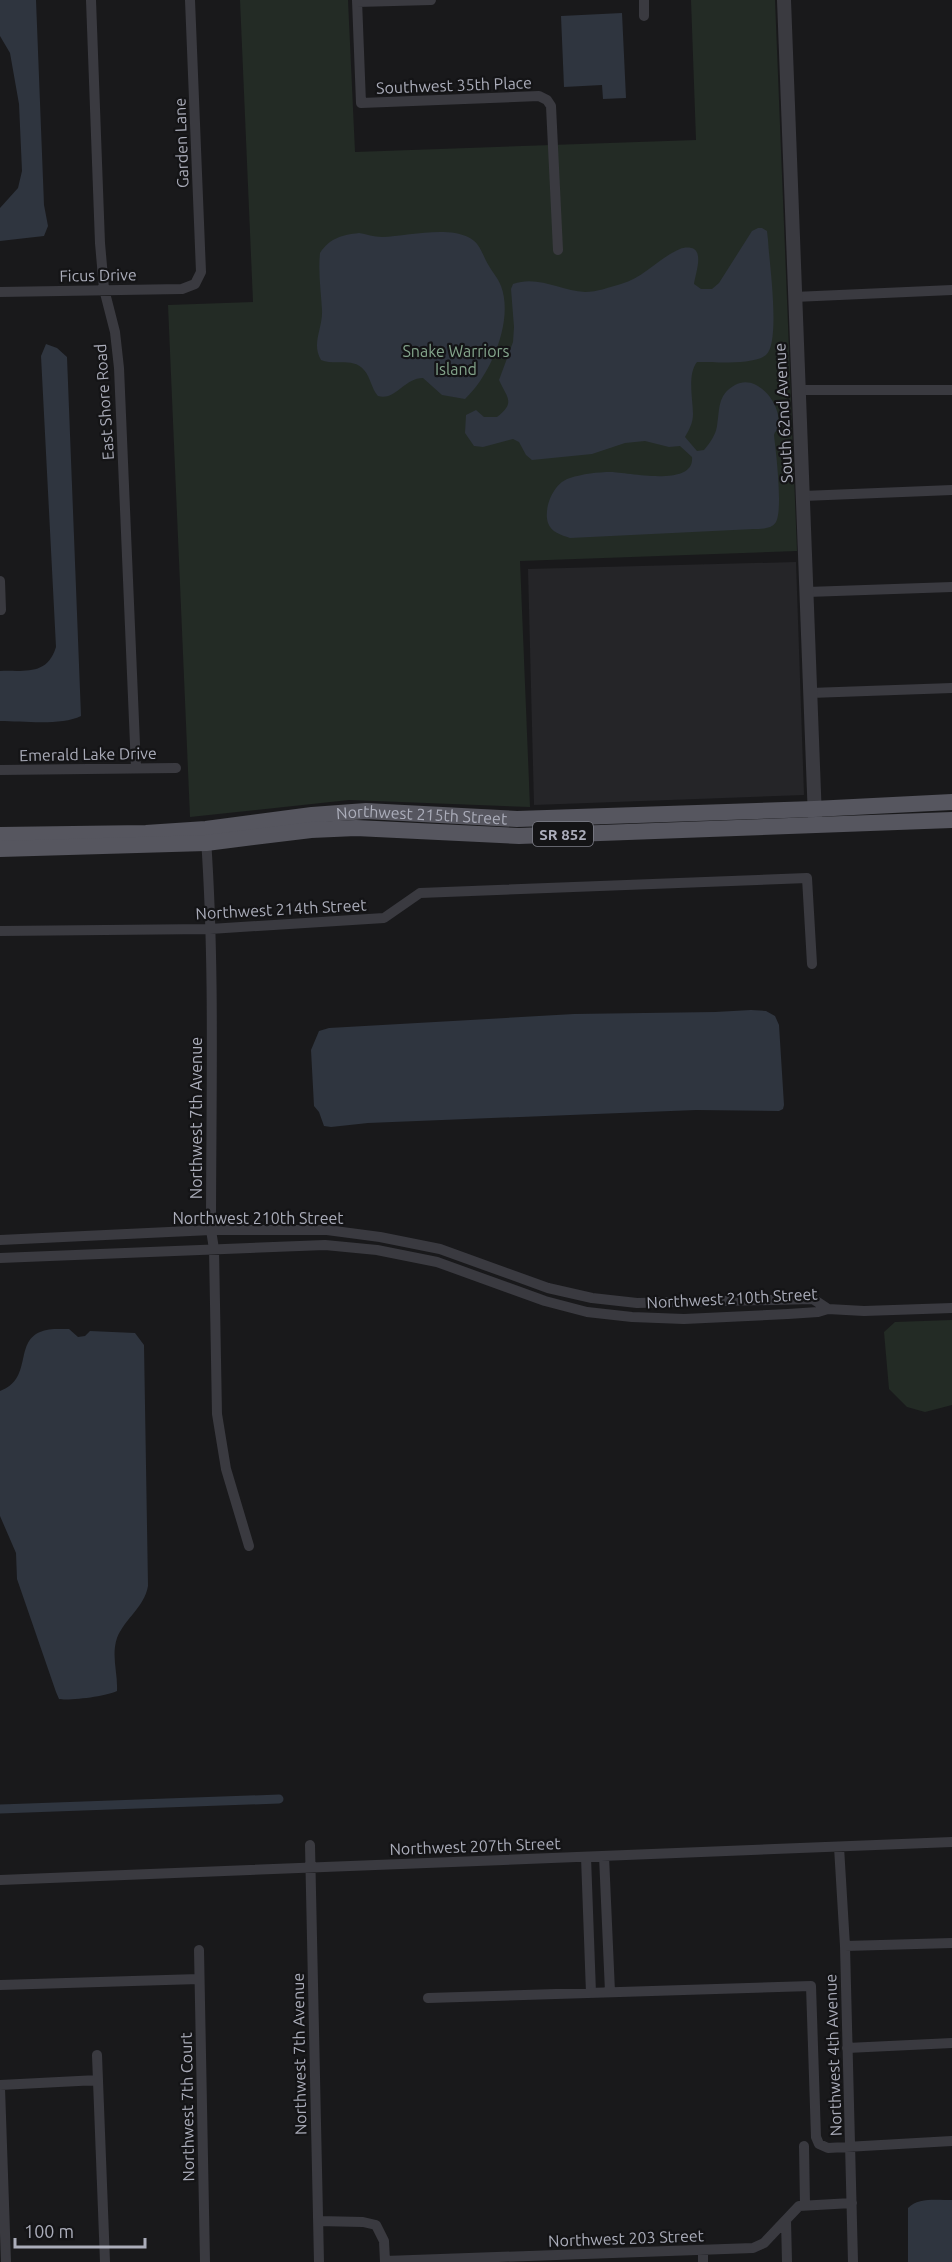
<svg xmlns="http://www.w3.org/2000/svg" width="952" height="2262" viewBox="0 0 952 2262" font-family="Ubuntu,sans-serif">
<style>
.built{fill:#252528}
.green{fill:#232b25}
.water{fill:#2f353f}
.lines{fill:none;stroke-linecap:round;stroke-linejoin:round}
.canal{stroke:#2f353f;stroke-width:9}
.minor{stroke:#3a3a40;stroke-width:10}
.tertiary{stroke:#3a3a40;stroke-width:14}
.primary{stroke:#56565f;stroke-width:16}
.labels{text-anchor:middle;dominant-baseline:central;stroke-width:4.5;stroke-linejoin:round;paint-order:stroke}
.shield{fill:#141416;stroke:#7e7f89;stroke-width:1.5}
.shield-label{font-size:15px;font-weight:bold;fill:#abadba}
.street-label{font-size:16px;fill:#abadba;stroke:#141416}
.park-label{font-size:16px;fill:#83a48b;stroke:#141416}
</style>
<rect width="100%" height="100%" fill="#19191b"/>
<path class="built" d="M796 562 804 795 534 805 528 569Z"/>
<path class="green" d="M240 0H348L355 152 696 140 691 0H775L797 551 520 561 530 807 349 800 190 817 168 305 253 302Z
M952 1320V1405L925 1412 907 1407 889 1389 884 1332 895 1322Z"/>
<path class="water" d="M0 0H36L44 205 48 226 44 236 0 241V208L18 188 22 171 19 104 10 53 0 36Z
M622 13 626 98 603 99 602 85 564 87 561 16Z
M758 228H762L767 231 768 240C769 261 781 342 766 355 754 365 713 362 697 362 687 375 693 399 693 414 693 423 689 430 685 437L697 451 704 450C710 443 716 434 717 426 720 409 717 395 735 385 754 374 775 397 778 415 779 420 778 425 779 429L775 432 774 435C776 452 783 509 776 522 772 529 761 529 754 529L570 538C561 535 551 532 548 523 543 508 554 482 570 478 582 474 598 472 611 472 626 472 695 488 692 457L680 446 669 447 645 441 625 443 592 454 532 460 526 455 519 442 513 439 483 447 474 446 465 433 466 415 476 410 484 417H497C516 402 507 398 499 380L513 342 514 327 511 289 513 284C538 275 561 291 585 292 597 292 610 287 621 284 645 277 660 257 680 249 684 247 691 247 694 249 703 255 695 275 694 284L701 289H712L719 283 752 231Z
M359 233C366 234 374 237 382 237 406 236 446 226 468 237 481 243 482 255 489 266 493 273 498 278 501 286 514 320 491 375 465 399L442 395 423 378C404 378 396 401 378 396 371 388 371 378 364 370 353 357 335 366 321 360 311 343 323 328 322 310 321 291 318 272 320 253 330 238 342 235 359 233Z
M46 344 57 348 67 357 81 716C61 726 23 721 0 721V671C25 670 47 676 56 647L41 356Z
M751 1010 766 1011 775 1016 779 1025 784 1105 783 1109 779 1111 696 1110 368 1123 331 1127 324 1126 319 1112 314 1106 311 1050 319 1031 329 1028 574 1014 715 1012Z
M69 1329 78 1337 85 1336 90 1331 135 1333 144 1345 148 1586C144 1608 125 1618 117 1638 111 1656 118 1673 117 1691 108 1696 70 1701 59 1699L56 1692 17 1579 16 1553 0 1516V1391C33 1379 14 1343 40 1332 48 1328 60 1329 69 1329Z
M952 2200V2262H908V2208C918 2197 938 2200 952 2200Z"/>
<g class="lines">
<path class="canal" d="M0 1809 279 1799"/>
<path class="minor" d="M91 0 100 243 104 289 115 332 119 368 136 768
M357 0 361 103 539 96 547 100 551 106 558 250
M644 0V16
M357 2 431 0
M0 292 182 289 195 284 201 272 190 0
M794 297 952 290
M797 390H952
M803 496 952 490
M0 581 1 610
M807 592 952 587
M810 693 952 688
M0 770 176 768
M206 839C215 969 211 1099 211 1230L214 1249 217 1414 226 1469 249 1546
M0 931 210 929 384 918 420 893 807 878 812 964
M0 1240 211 1230H327L380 1237 440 1249 548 1288 592 1298 637 1303 813 1299 828 1309
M0 1258 325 1245 377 1250 437 1262 545 1301 587 1312 632 1317 684 1319 788 1314 818 1312 828 1309 864 1311 952 1308
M310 1845 319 2262
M839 1847 845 1946 853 2262
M604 1856 610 1992
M586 1857 591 1993
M0 1880 952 1842
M845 1946 952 1943
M199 1950 205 2262
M0 1985 199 1979
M428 1998 811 1986 816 2137 819 2144 828 2148 952 2141
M847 2048 952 2043
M97 2055 105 2262
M0 2085 98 2080
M0 2088 6 2262
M804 2146 805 2205
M786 2220 787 2262
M318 2221 363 2222 376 2225 384 2241 385 2262
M703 2250V2262
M385 2261 753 2248 764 2243 799 2206 852 2203"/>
<path class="tertiary" d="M784 0 815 819"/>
<g class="primary">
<path id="s1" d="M0 835 146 833 206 829 312 815 366 811 517 819 814 809 952 802"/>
<path d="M0 849 206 843 311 830 356 828 519 836 952 820"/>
</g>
</g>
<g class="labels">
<rect class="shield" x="533" y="822" width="60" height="24" rx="4.5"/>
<g class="shield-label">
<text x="563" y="834">SR 852</text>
</g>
<g class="street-label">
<text transform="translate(454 85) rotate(-2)">Southwest 35th Place</text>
<text transform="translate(181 143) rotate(-92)">Garden Lane</text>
<text transform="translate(98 275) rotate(-1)">Ficus Drive</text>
<text transform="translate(104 402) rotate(-94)">East Shore Road</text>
<text transform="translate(783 413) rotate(-93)">South 62nd Avenue</text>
<text transform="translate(88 754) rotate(-1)">Emerald Lake Drive</text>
<text stroke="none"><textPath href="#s1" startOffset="423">Northwest 215th Street</textPath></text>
<text transform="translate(281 909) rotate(-3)">Northwest 214th Street</text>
<text transform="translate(196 1118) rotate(-90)">Northwest 7th Avenue</text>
<text x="258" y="1218">Northwest 210th Street</text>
<text transform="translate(732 1298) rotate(-3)">Northwest 210th Street</text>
<text transform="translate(475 1846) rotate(-2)">Northwest 207th Street</text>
<text transform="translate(299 2054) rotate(-91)">Northwest 7th Avenue</text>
<text transform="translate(833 2055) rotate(-92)">Northwest 4th Avenue</text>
<text transform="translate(187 2107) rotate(-91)">Northwest 7th Court</text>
<text transform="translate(626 2238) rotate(-2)">Northwest 203 Street</text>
</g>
<g class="park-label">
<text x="456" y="351">Snake Warriors<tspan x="456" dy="18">Island</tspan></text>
</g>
</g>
<path d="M15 2238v9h130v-9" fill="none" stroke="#abadba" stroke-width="3"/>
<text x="24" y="2238" font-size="18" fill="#abadba" stroke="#141416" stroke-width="4.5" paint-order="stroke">100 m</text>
</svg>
